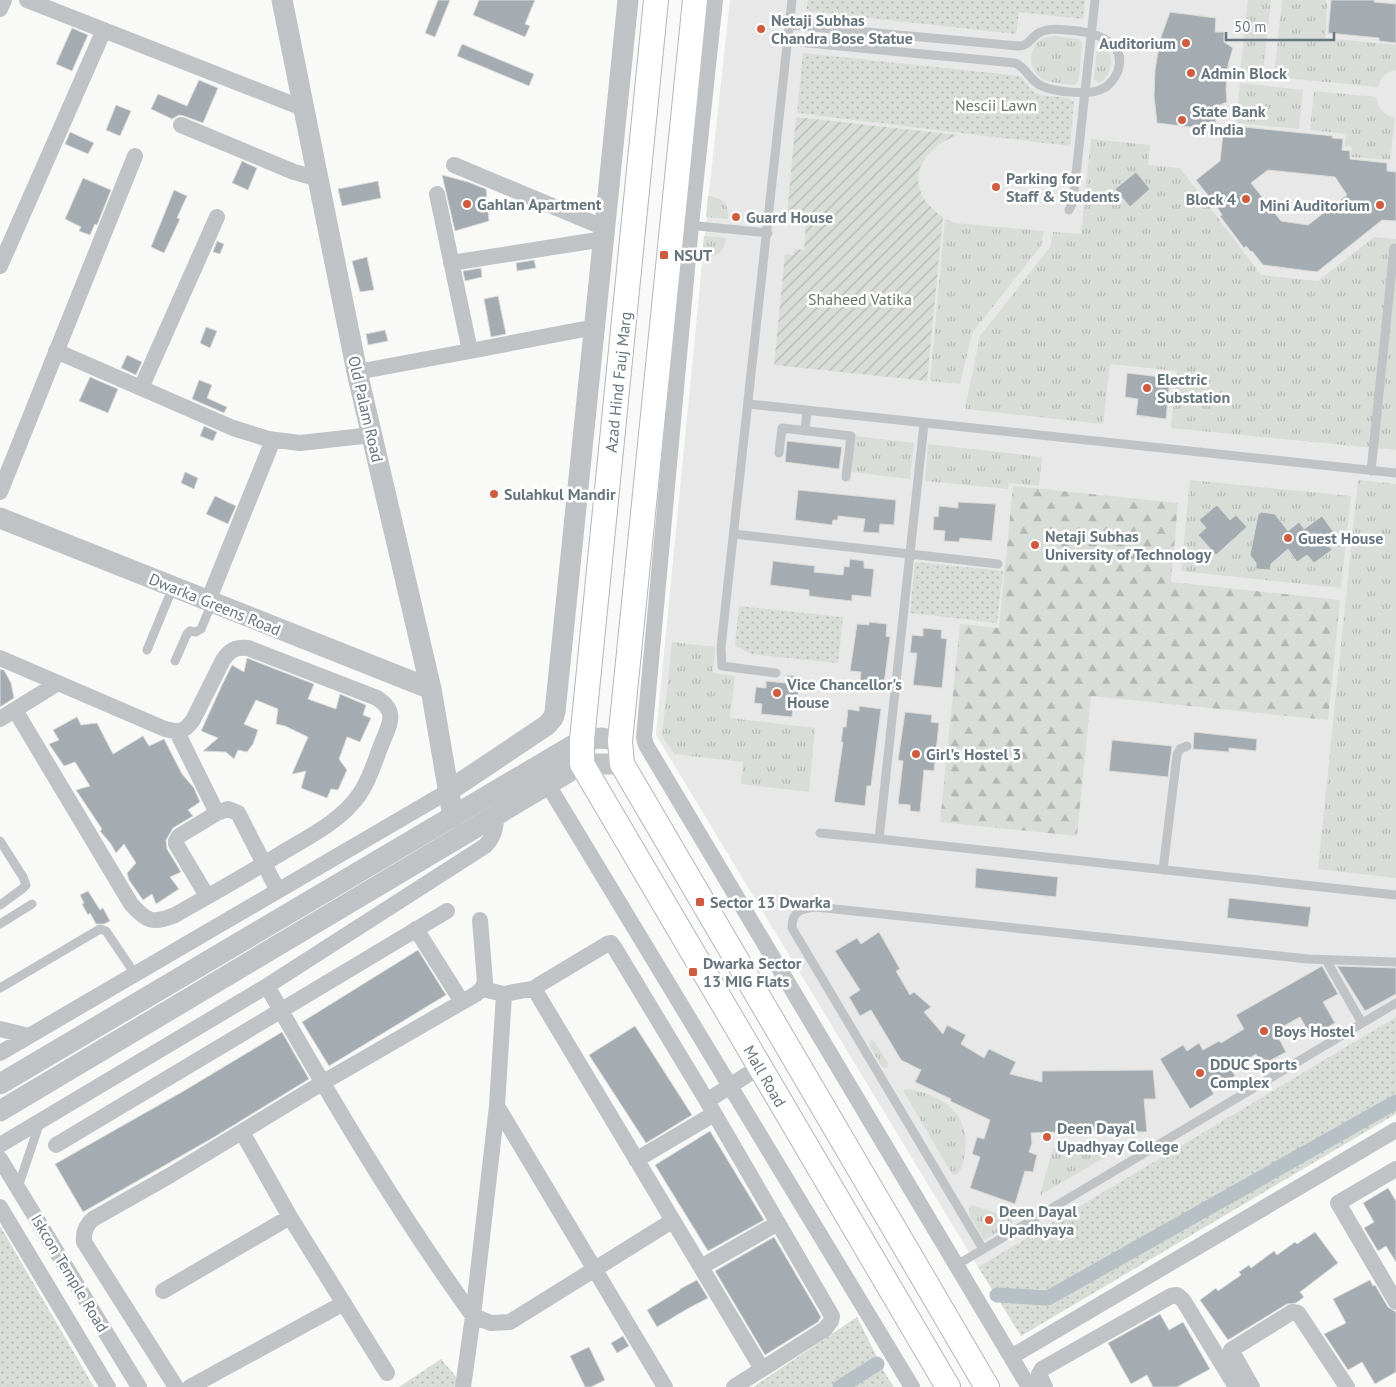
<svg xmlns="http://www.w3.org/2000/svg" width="1396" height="1387" viewBox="0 0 1396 1387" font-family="'PT Sans',sans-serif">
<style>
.built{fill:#e7e8e7}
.grass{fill:url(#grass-tufts)}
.forest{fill:url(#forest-firs)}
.park{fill:url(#park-dots)}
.garden{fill:url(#garden-furrows)}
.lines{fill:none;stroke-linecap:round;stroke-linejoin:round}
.canal{stroke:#b7c1c5;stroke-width:15}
.building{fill:#a4acb1;stroke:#dbdbd9;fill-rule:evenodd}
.secondary-casing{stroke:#b1b7bb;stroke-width:26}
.service{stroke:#bfc3c6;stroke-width:9}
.minor{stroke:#bfc3c6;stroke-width:16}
.tertiary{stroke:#bfc3c6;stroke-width:21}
.secondary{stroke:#fff;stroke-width:24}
.poi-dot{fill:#cf5c41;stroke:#fff;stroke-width:2}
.labels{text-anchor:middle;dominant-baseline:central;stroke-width:5;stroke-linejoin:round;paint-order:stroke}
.poi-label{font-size:16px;font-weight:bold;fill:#67757e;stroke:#fff;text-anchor:start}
.park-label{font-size:16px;fill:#697766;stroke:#fff}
.street-label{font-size:16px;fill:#67757e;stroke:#fff}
</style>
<defs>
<pattern id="grass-tufts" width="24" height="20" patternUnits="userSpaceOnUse" patternTransform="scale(1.25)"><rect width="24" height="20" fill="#d9ddd7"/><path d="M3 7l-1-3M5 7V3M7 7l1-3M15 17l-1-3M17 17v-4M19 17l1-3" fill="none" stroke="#b4b8b4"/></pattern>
<pattern id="forest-firs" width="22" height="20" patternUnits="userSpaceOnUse" patternTransform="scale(1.25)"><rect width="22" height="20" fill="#d9ddd7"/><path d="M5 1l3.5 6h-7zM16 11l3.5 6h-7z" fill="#b4b8b4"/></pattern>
<pattern id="park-dots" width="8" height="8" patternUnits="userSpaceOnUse" patternTransform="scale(1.25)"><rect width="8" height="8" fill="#d9ddd7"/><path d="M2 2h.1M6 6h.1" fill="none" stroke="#b4b8b4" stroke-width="1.8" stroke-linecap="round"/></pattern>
<pattern id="garden-furrows" width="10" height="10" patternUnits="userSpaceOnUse" patternTransform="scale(1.25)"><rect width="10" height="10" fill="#d9ddd7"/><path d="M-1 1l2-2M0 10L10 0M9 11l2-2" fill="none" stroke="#b4b8b4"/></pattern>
</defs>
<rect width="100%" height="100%" fill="#f9f9f7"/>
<path class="built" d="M730 0H1396V1017L978 1267 656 735 709 193Z"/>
<path class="grass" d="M1248 0H1271L1263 75 1240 73Z
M1282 0H1325L1327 4 1325 38 1396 45V70C1386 72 1380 77 1378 87L1274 77Z
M1056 36 1078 39 1082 43 1079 79 1076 84 1072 85C1062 83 1050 83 1041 78 1028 69 1028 49 1040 40 1045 37 1051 36 1056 36Z
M1099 46C1118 49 1113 76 1099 83L1095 80 1094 78 1097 50Z
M1240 83 1303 90 1299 129 1236 123Z
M1314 91 1376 97C1379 109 1383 115 1395 118L1390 160 1351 157 1352 147 1345 146 1346 134 1310 130Z
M1091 139 1150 145 1148 165 1180 168 1261 275 1318 281 1374 237 1396 239V450L1171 428 1177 371 1110 364 1103 424 965 409 980 336 1050 247 1053 232 1081 234Z
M708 196C723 198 729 204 728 219L706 217Z
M945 219 955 223 1044 231 1041 246 972 333 960 384 930 381Z
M704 236 726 238C724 252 717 258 702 256Z
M855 436 914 443 910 479 851 472Z
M928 444 1042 457 1039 486 1009 483 1008 489 925 481Z
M1190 480 1351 496 1341 588 1181 571Z
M1358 480 1396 484V878L1318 869Z
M672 642 715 647 713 673 735 676 730 718 815 728 809 792 741 784 743 762 674 754 662 736Z
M871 1040 874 1041 888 1063 887 1068 882 1067 869 1045Z
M908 1089C941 1094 971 1114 965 1151 964 1160 963 1169 956 1175L952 1174 904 1092V1090Z
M1053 1148 1119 1149 1040 1195Z
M972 1205 1011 1218 1012 1224 984 1240 969 1214V1208Z"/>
<path class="forest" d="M1013 486 1178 503 1171 582 1340 600 1328 720 1091 696 1077 836 940 822 960 624 999 628Z"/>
<path class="park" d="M808 0H1085L1083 19 1019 12 1016 34 806 11Z
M803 53 1020 76C1025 82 1029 89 1036 93 1048 99 1064 94 1074 102L1070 146 797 113Z
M915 562 1003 571 997 623 910 613Z
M739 606 843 617 838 663 751 654 735 645Z
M1396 1017V1114L1021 1336 978 1267Z
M0 1226 94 1387H0Z
M857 1317 886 1375 894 1387H753Z
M441 1359 465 1387H399Z"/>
<path class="garden" d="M796 117 958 135C915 151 902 190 943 217L927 381 774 365 785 254 794 255V249L804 250 806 222 796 220V215L787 214Z"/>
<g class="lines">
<path class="canal" d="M997 1295 1048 1298 1396 1102
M840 1387 877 1364"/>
</g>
<path class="building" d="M438 0H450L435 37 425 33Z
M479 0H535L525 24 530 26 525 37 473 15Z
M1331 0H1374V2L1396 4V43L1379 41V38L1328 33Z
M1170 12 1216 18 1215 32H1224V42L1233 48 1228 65 1226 89 1227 102 1217 106 1215 130 1157 123 1154 96 1155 70 1160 40Z
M72 28 88 35 72 71 56 64Z
M462 44 534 74 529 86 457 56Z
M199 80 218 88 203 123 184 116 179 115 172 119 151 109 158 94 187 106Z
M116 105 131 111 120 136 106 130Z
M1224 125 1333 136 1332 138 1343 139 1342 150 1350 151V159L1387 163V171L1396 172V221L1382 220 1317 272 1263 265 1252 251 1251 252 1246 246 1244 248 1220 216 1222 215 1217 207 1196 180 1220 161ZM1268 170 1335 177 1347 195 1308 225 1281 221 1251 183Z
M70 132 94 143 88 154 65 144Z
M242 161 257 168 248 190 232 183Z
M1136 172 1150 189 1130 207 1115 189Z
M442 175 468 182 486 189 489 221 455 231Z
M83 178 111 190 97 225 95 224 90 235 79 231 81 227 65 219Z
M378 181 381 198 342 206 338 189Z
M174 190 187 196 177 218 180 219 164 253 151 247Z
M217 241 224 244 220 254 213 252Z
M367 257 374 290 360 292 352 261Z
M534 260 536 268 517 271 516 263Z
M481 268 482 277 465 281 463 271Z
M498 296 506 334 491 337 484 299Z
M206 327 217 331 210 348 200 343Z
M385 330 388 341 368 345 366 334Z
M127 355 142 362 136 375 121 368Z
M1127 373 1170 378 1166 419 1136 415 1138 399 1125 397Z
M90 377 118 389 108 413 79 401Z
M199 380 212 385 207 398 227 407 224 413 192 399Z
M204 426 217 432 213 441 200 436Z
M787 441 842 447 839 469 785 462Z
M185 472 198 478 194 489 181 483Z
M798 490 896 500 894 525 880 524 879 533 863 532 865 519 838 516V520H833L832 525 795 520Z
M215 496 236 506 228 524 206 514Z
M958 502 996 504 992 541 960 538 959 542 944 541 945 531 933 530 934 516 938 517 939 506 958 508Z
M1217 505 1230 520 1236 515 1247 527 1216 555 1198 535 1206 528 1199 520Z
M1261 512 1275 514 1288 531 1299 522 1304 529 1322 516 1335 534 1325 541 1332 550 1314 563 1307 555 1297 562 1288 549 1271 564 1270 570 1256 569V563L1250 555 1258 515Z
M850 559 864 561V568L874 569 871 597 852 595V601L824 598 809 596V590L770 585 773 561 815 566 814 572 843 575 844 566 849 567Z
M869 622 887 624 886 636 890 637 884 684 860 681 861 672 850 671 857 624 869 625Z
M923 628 942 630 941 638 947 639 942 688 913 685 917 653H910L912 635 923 636Z
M247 658 314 684 308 699 336 709 340 694 366 705 363 715 371 718 360 742 347 737 339 759 347 770 338 790 331 789 327 798 301 788 306 771 292 774 308 737 285 726 276 724 278 709 256 700 244 724 258 730 253 744 247 752 238 750 234 759 226 752 203 751 218 738 201 731 222 685 232 665 244 672Z
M0 669 4 670 11 683 14 698 0 707Z
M787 675 800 677 798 697H794L792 717 761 714 762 704 754 703 756 687 766 688V681L786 683Z
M859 706 881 709 871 786H867L865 806 834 802 843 742H841L843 727H846L848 709 859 711Z
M905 712 932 715 931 722 939 723 934 771 924 770 920 812 910 811V805L898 804 903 761 898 760Z
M77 717 81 725 97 723 113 754 143 736 149 746 164 739 182 774 194 788 200 802 188 810 193 816 173 828 166 840 167 849 181 872 170 877 179 889 156 904 152 894 143 900 129 880 127 873 136 863 124 844 116 853 111 844 100 831 102 829 76 790 90 786 75 762 64 766 49 744 59 740 53 730Z
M1194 732 1257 739 1256 751 1229 748V752L1193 749Z
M1112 740 1172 746 1168 777 1109 771Z
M976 868 1058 877 1056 897 975 888Z
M88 891 100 910 103 908 110 921 104 924H96L90 913 88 915 82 904 84 903 80 895Z
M1229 898 1311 907 1308 927 1227 918Z
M879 932 900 969 896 971 910 995 914 992 931 1007 924 1012 943 1034 947 1025 966 1035 961 1044 984 1058 989 1049 1016 1062 1010 1074 1042 1082V1071L1153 1070 1156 1099H1144L1147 1132 1082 1131 1031 1133 1032 1143 1029 1152 1037 1155 1033 1172 1025 1171 1015 1204 970 1188 980 1157 972 1154 977 1137 984 1139 990 1120 950 1101 951 1099 915 1082 921 1070 901 1060 871 1010 860 1016 849 997 860 990 835 951 857 938 861 944Z
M418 950 446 995 329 1066 302 1022Z
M1322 966 1338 994 1323 1002 1335 1023 1311 1036 1300 1017 1275 1031 1286 1052 1262 1065 1256 1054 1231 1069 1235 1076 1211 1090 1214 1094 1190 1109 1160 1059 1183 1045 1187 1051 1199 1043 1203 1050 1219 1041 1221 1043 1244 1029 1236 1015Z
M1337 966 1396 968V994L1365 1011Z
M635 1026 692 1115 646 1143 589 1055Z
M282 1032 309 1079 216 1136 83 1212 55 1164 182 1092Z
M710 1131 764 1220 708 1251 655 1165Z
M1388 1188 1396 1201V1262L1386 1246 1378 1251 1364 1228 1374 1222 1363 1203Z
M1315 1232 1338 1263 1300 1292 1304 1297 1296 1303 1287 1304 1228 1340 1200 1300 1216 1288 1218 1291 1241 1275 1239 1272 1249 1265 1251 1268 1274 1251 1277 1255 1295 1242 1297 1244Z
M774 1237 821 1317 818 1322 765 1355 715 1271Z
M697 1280 708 1298 687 1309 657 1327 647 1310 680 1290V1289Z
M1370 1280 1373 1286 1375 1285 1388 1307 1396 1312V1372L1375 1384 1362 1362 1348 1370 1324 1334 1346 1323 1333 1299Z
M1160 1314 1169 1330 1183 1322 1210 1369 1177 1387H1153L1147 1375 1131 1384 1108 1343Z
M623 1336 629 1346 617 1353 611 1343Z
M589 1347 605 1380 591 1387H585L570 1356Z"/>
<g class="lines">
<g class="secondary-casing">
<path id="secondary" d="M656 0 582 740V764L948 1387
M695 0 620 741 622 764 987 1387"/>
</g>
<path class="service" d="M788 41 1015 63C1027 68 1031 83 1044 87 1058 92 1091 96 1104 88 1111 84 1115 78 1118 71 1128 39 1089 31 1067 30 1057 29 1046 28 1037 34 1030 39 1028 46 1019 46L790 25
M1069 210 1073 202 1095 0
M688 225 768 233
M749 404 1396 473
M924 424 879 839 1396 895
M805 431 807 411
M779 453 782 428 851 436 846 477
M1371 471 1394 248
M734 534 998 564
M147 650 173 587
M175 661 187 634 190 631 196 632 201 629 212 603
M776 673 722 666 721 647 792 0
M820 833 879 839
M0 841 23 877 26 885 22 889 0 905
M1163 870 1177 755 1180 749 1187 746
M0 924 32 904
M1326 960 1362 1023
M0 988 100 929 106 931 135 974
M18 1187 40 1122
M983 1249 792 928C792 910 801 909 816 907L1308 959 1396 962
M955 1266 1396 1003"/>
<path class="minor" d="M27 0 305 109
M715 0 691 225 644 737 646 745 1029 1387
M0 9 4 0
M181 125 294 172 319 179
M454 165 605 228
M451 263 604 239
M0 266 104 30
M56 351 233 428 268 439 300 443 372 435
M470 351 595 327
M357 372 470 351 437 194
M141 388 217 217
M0 492 135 156
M208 601 273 440
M0 658 165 729C180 733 184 732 193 720L223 660C230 650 235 647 248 648L377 698C398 712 390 723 382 743 375 760 370 780 359 795 340 822 308 837 280 854 246 875 210 895 175 915 153 924 147 922 131 904L15 710
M0 719 58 683
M177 732 217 813 228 809 238 813 278 891
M548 785 912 1387
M207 896 176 844V841L179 836 217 813
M416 929 462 1002
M267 986C331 1099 397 1211 473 1316L491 1323 510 1322 672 1221
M504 994 536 988
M0 1029 29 1036
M0 1053 447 792
M707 1101 759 1067
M497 1106 665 1387
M242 1132 290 1217 387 1373
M0 1145 267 986 485 846C494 837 496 828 496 815
M56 1145 447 911
M0 1159 139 1387
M636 1160 714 1114
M1396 1169 1338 1203 1396 1302
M0 1207 108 1387
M701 1267 778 1223
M163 1291 290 1217
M1011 1357 1396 1130
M176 1387 84 1242C83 1233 86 1225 93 1219L169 1176 322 1083 476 994 482 989 485 982 480 920
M190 1387 344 1303
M463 1387 473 1316 497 1106 504 994 482 989
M734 1387 825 1329 831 1321 832 1316 707 1101 614 947 611 943 607 944 537 986 536 992 762 1369
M1045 1387 1039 1374 1042 1369 1171 1296 1177 1295 1183 1300 1236 1387
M1252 1387 1231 1350 1292 1312 1298 1313 1347 1387"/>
<path class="tertiary" d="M282 0 357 372 431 689 453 817
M0 518 431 689
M447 792 547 725 553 718 555 712 628 0
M0 1084 582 740 602 738 620 741
M0 1111 582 764H622"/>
<use href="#secondary" class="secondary"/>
</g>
<g class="poi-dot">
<circle cx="761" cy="29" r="5"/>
<circle cx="1186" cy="43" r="5"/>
<circle cx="1191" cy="73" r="5"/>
<circle cx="1182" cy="120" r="5"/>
<circle cx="996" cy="187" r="5"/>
<circle cx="1246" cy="199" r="5"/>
<circle cx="467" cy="204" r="5"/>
<circle cx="1380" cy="205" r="5"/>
<circle cx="736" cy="217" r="5"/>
<rect x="659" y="250" width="10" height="10" rx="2.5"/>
<circle cx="1147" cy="388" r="5"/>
<circle cx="494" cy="494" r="5"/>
<circle cx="1288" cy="538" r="5"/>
<circle cx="1035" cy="545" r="5"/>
<circle cx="777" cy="693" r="5"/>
<circle cx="916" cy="754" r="5"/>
<rect x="695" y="897" width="10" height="10" rx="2.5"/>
<rect x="688" y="967" width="10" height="10" rx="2.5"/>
<circle cx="1264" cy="1031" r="5"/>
<circle cx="1200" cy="1073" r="5"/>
<circle cx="1047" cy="1137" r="5"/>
<circle cx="989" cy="1220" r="5"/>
</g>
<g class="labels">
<g class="poi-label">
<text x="771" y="20">Netaji Subhas<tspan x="771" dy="18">Chandra Bose Statue</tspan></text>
<text x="1176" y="43" text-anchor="end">Auditorium</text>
<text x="1201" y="73">Admin Block</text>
<text x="1192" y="111">State Bank<tspan x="1192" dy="18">of India</tspan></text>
<text x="1006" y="178">Parking for<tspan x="1006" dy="18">Staff &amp; Students</tspan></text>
<text x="1236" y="199" text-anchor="end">Block 4</text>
<text x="477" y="204">Gahlan Apartment</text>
<text x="1370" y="205" text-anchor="end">Mini Auditorium</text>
<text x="746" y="217">Guard House</text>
<text x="674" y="255">NSUT</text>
<text x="1157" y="379">Electric<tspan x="1157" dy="18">Substation</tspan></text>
<text x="504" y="494">Sulahkul Mandir</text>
<text x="1045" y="536">Netaji Subhas<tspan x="1045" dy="18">University of Technology</tspan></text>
<text x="1298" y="538">Guest House</text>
<text x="787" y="684">Vice Chancellor's<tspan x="787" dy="18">House</tspan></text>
<text x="926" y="754">Girl's Hostel 3</text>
<text x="710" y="902">Sector 13 Dwarka</text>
<text x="703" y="963">Dwarka Sector<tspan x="703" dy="18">13 MIG Flats</tspan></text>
<text x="1274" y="1031">Boys Hostel</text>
<text x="1210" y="1064">DDUC Sports<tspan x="1210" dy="18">Complex</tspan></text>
<text x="1057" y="1128">Deen Dayal<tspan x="1057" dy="18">Upadhyay College</tspan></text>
<text x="999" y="1211">Deen Dayal<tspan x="999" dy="18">Upadhyaya</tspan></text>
</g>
<g class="park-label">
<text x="996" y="105">Nescii Lawn</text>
<text x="860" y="299">Shaheed Vatika</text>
</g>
<g class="street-label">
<text transform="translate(618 382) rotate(-84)">Azad Hind Fauj Marg</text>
<text transform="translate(366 409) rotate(77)">Old Palam Road</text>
<text transform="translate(215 604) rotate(22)">Dwarka Greens Road</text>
<text transform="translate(765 1076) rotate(60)">Mall Road</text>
<text transform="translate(70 1273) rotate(59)">Iskcon Temple Road</text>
</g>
</g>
<path d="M1226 32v8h108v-8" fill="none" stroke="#67757e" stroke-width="2.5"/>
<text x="1234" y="32" font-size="15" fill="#67757e" stroke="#ffffff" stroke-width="4" paint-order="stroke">50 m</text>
</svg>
